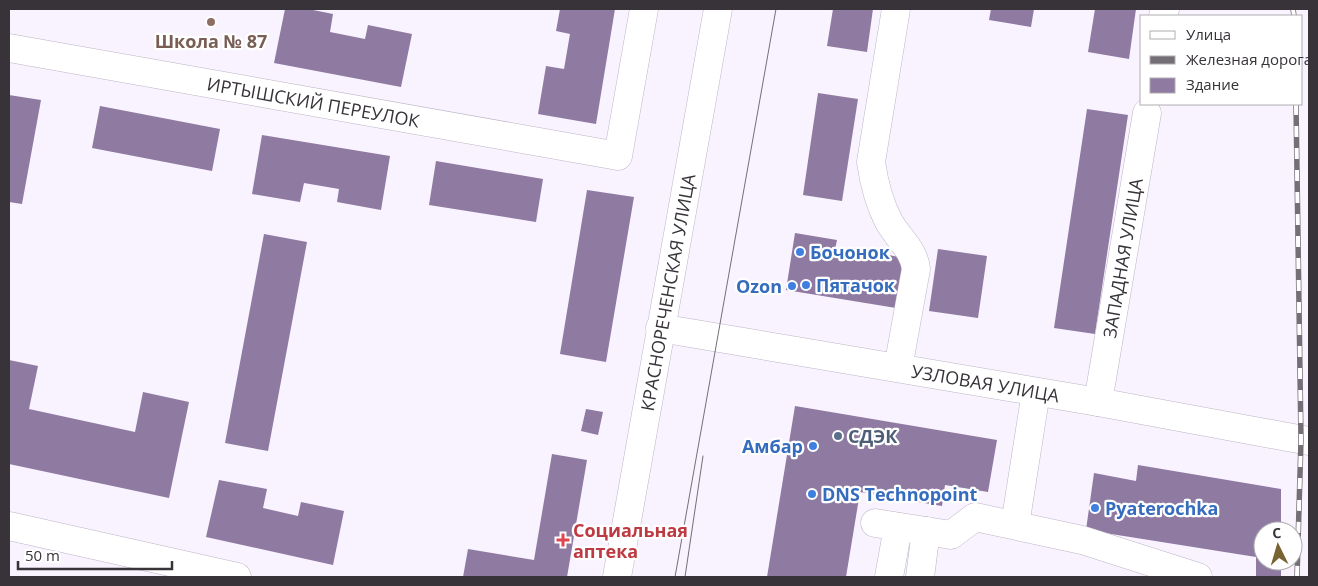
<svg xmlns="http://www.w3.org/2000/svg" width="1318" height="586" viewBox="0 0 1318 586" font-family="'Open Sans',sans-serif">
<style>
.building{fill:#8f7aa2}
.lines{fill:none;stroke-linecap:round;stroke-linejoin:round}
.minor-casing{stroke:#bdb5c4;stroke-width:29}
.major-casing{stroke:#bdb5c4;stroke-width:29}
.minor{stroke:#fff;stroke-width:28}
.major{stroke:#fff;stroke-width:28}
.tram{stroke:#746f77;stroke-width:1}
.rail-casing{stroke:#746f77;stroke-width:5.5}
.rail{stroke:#fff;stroke-width:4;stroke-dasharray:11;stroke-linecap:butt}
.education-dot{fill:#8d6e63;stroke:#fff;stroke-width:2}
.shop-dot{fill:#3f7fe0;stroke:#fff;stroke-width:2}
.service-dot{fill:#5c6f8a;stroke:#fff;stroke-width:2}
.health-dot{fill:#e0444e;stroke:#fff;stroke-width:2}
.labels{text-anchor:middle;dominant-baseline:central;stroke-width:4.5;stroke-linejoin:round;paint-order:stroke}
.education-label{font-size:18px;font-weight:bold;fill:#785e54;stroke:#fff}
.street-label{font-size:18px;fill:#373339;stroke:#fff}
.shop-label{font-size:18px;font-weight:bold;fill:#366cbe;stroke:#fff;text-anchor:start}
.service-label{font-size:18px;font-weight:bold;fill:#4e5e75;stroke:#fff;text-anchor:start}
.health-label{font-size:18px;font-weight:bold;fill:#be3a42;stroke:#fff;text-anchor:start}
</style>
<rect width="100%" height="100%" fill="#f9f2ff"/>
<path class="building" d="M285 9H308L333 14 330 32 365 39 368 25 412 34 401 87 274 63Z
M560 9H615L596 124 538 114 546 66 564 69 570 34 556 31Z
M833 9H873L867 52 827 46Z
M991 9H1034L1031 27 989 20Z
M1095 9H1136L1129 59 1088 52Z
M818 93 858 99 842 201 803 195Z
M9 95 41 100 22 204 9 202Z
M100 106 220 129 212 171 92 148Z
M1087 109 1128 115 1095 334 1054 328Z
M262 135 390 156 381 210 337 202 339 189 304 183 300 202 252 194Z
M436 161 543 179 536 222 429 205Z
M587 190 634 197 606 362 560 354Z
M795 233 837 240 834 254 875 261 877 253 905 258 896 308 786 290Z
M264 234 307 242 268 451 225 443Z
M938 249 987 256 978 318 929 311Z
M9 360 38 366 29 409 135 432 143 392 189 402 169 498 9 464Z
M795 406 997 440 988 492 945 485 942 506 860 492 846 577H767Z
M586 409 603 412 598 435 581 431Z
M552 454 587 460 567 577H463L468 549 534 560Z
M1138 465 1281 489V531H1263V561H1281V577H1256V557L1086 530 1094 473 1136 481Z
M219 480 267 489 263 508 298 516 301 502 344 511 333 565 206 537Z"/>
<g class="lines">
<g class="minor-casing">
<g id="minor">
<path d="M896 9 871 162C874 183 879 203 889 222 899 239 914 250 916 269L898 368"/>
<path d="M1163 16 1165 9"/>
<path id="s1" d="M9 48 618 156 644 9"/>
<path id="s2" d="M660 328 1098 402 1309 441"/>
<path id="s3" d="M1098 402 1147 113"/>
<path d="M875 523 951 535 975 517 1082 540 1198 577"/>
<path d="M1015 525 1036 392"/>
<path d="M9 526 237 577"/>
<path d="M889 577 898 527"/>
<path d="M920 577 926 531"/>
</g>
</g>
<g class="major-casing">
<g id="major">
<path id="s4" d="M617 577 718 9"/>
</g>
</g>
<use href="#minor" class="minor"/>
<use href="#major" class="major"/>
<path class="tram" d="M675 577 776 9
M685 577 703 456"/>
<g class="rail-casing">
<path id="rail" d="M1293 9 1294 16
M1296 104 1301 440 1297 577"/>
</g>
<use href="#rail" class="rail"/>
</g>
<circle class="education-dot" cx="211" cy="22" r="5"/>
<g class="shop-dot">
<circle cx="800" cy="252" r="5"/>
<circle cx="806" cy="285" r="5"/>
<circle cx="792" cy="286" r="5"/>
<circle cx="813" cy="446" r="5"/>
<circle cx="812" cy="494" r="5"/>
<circle cx="1095" cy="508" r="5"/>
</g>
<circle class="service-dot" cx="838" cy="436" r="5"/>
<path class="health-dot" d="M560.5 532.5h5v5h5v5h-5v5h-5v-5h-5v-5h5z"/>
<g class="labels">
<g class="education-label">
<text x="211" y="41">Школа № 87</text>
</g>
<g class="street-label">
<text stroke="none"><textPath href="#s1" startOffset="309">ИРТЫШСКИЙ ПЕРЕУЛОК</textPath></text>
<text stroke="none"><textPath href="#s3" startOffset="146">ЗАПАДНАЯ УЛИЦА</textPath></text>
<text stroke="none"><textPath href="#s4" startOffset="289">КРАСНОРЕЧЕНСКАЯ УЛИЦА</textPath></text>
<text stroke="none"><textPath href="#s2" startOffset="330">УЗЛОВАЯ УЛИЦА</textPath></text>
</g>
<g class="shop-label">
<text x="810" y="252">Бочонок</text>
<text x="816" y="285">Пятачок</text>
<text x="782" y="286" text-anchor="end">Ozon</text>
<text x="803" y="446" text-anchor="end">Амбар</text>
<text x="822" y="494">DNS Technopoint</text>
<text x="1105" y="508">Pyaterochka</text>
</g>
<g class="service-label">
<text x="848" y="436">СДЭК</text>
</g>
<g class="health-label">
<text x="573" y="530">Социальная<tspan x="573" dy="21">аптека</tspan></text>
</g>
</g>
<rect width="1318" height="586" fill="none" stroke="#373339" stroke-width="20"/>
<rect x="1140" y="15" width="162" height="90" fill="#ffffff" stroke="#afadb0"/>
<rect x="1150" y="31" width="25" height="8" fill="#ffffff" stroke="#afadb0"/>
<text x="1186" y="40" font-size="15" fill="#373339">Улица</text>
<rect x="1150" y="56" width="25" height="8" fill="#746f77" stroke="#afadb0"/>
<text x="1186" y="65" font-size="15" fill="#373339">Железная дорога</text>
<rect x="1150" y="78" width="25" height="15" fill="#8f7aa2" stroke="#afadb0"/>
<text x="1186" y="90" font-size="15" fill="#373339">Здание</text>
<g transform="translate(1278 546) rotate(355)"><circle r="24" fill="#ffffff" stroke="#afadb0"/>
<path d="M0-4L9 19L0 12L-9 19Z" fill="#776432"/>
<text y="-8" font-size="14" font-weight="bold" text-anchor="middle" fill="#373339">С</text>
</g>
<path d="M18 561v8h154v-8" fill="none" stroke="#373339" stroke-width="2.5"/>
<text x="25" y="561" font-size="15" fill="#373339" stroke="#ffffff" stroke-width="4" paint-order="stroke">50 m</text>
</svg>
